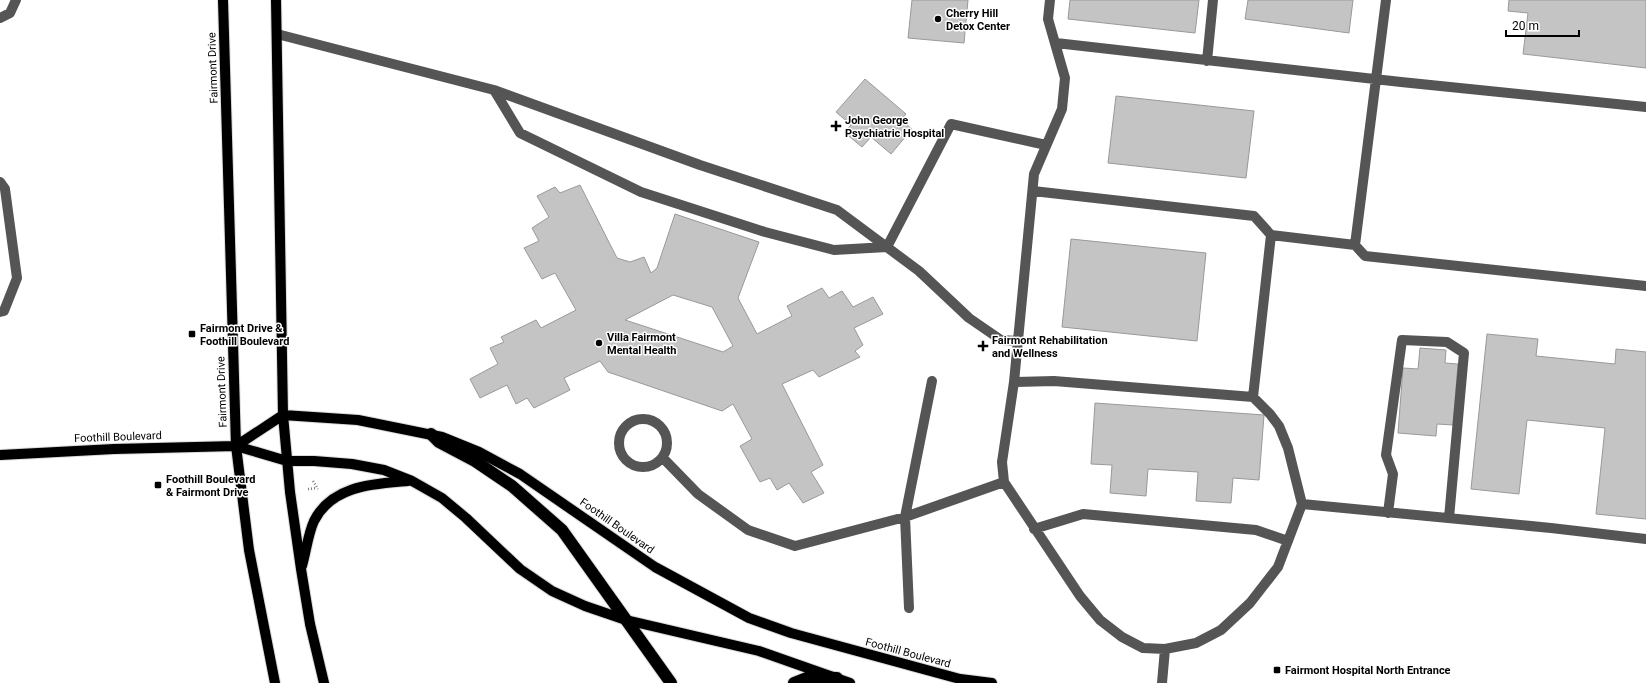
<svg xmlns="http://www.w3.org/2000/svg" width="1646" height="683" viewBox="0 0 1646 683" font-family="Roboto,sans-serif">
<style>
.building{fill:#c4c4c4;stroke:#999;fill-rule:evenodd}
.lines{fill:none;stroke-linecap:round;stroke-linejoin:round}
.major-casing{stroke:#dbdbdb;stroke-width:12}
.highway-casing{stroke:#dbdbdb;stroke-width:14}
.path{stroke:#777;stroke-width:2.5;stroke-dasharray:1 2;stroke-linecap:butt}
.minor{stroke:#555;stroke-width:10}
.major{stroke:#000;stroke-width:10}
.highway{stroke:#000;stroke-width:12}
.poi-dot{fill:#000;stroke:#fff;stroke-width:1.5}
.labels{text-anchor:middle;dominant-baseline:central;stroke-width:3;stroke-linejoin:round;paint-order:stroke}
.poi-label{font-size:11px;font-weight:bold;fill:#000;stroke:#fff;text-anchor:start}
.street-label{font-size:11px;fill:#000;stroke:#fff}
</style>
<rect width="100%" height="100%" fill="#fff"/>
<path class="building" d="M912 0H968L964 43 908 38Z
M1070 0H1199L1195 33 1068 19Z
M1248 0H1353L1349 33 1245 19Z
M1509 0H1646V68L1523 54 1528 13 1508 11Z
M865 79 906 114 901 120 912 129 891 154 871 137 862 147 844 132 851 125 836 112Z
M1116 96 1254 111 1246 178 1108 163Z
M580 185 617 258 630 262 644 257 651 273 657 268 675 214 759 242 738 298 757 334 792 316 787 306 822 288 829 298 842 291 853 307 873 297 883 314 854 328 863 345 855 351 860 357 819 377 813 370 782 384 823 465 811 472 824 493 803 503 789 483 777 490 770 478 760 482 740 446 752 439 733 404 722 411 608 372 600 361 564 378 570 390 534 408 527 398 516 404 507 385 480 398 470 379 498 364 490 348 504 342 501 337 536 320 541 328 576 310 555 273 542 279 524 248 539 241 532 228 549 217 537 196 555 187 560 193ZM673 295 712 307 733 346 723 352 625 320Z
M1071 239 1206 253 1197 341 1062 327Z
M1487 334 1538 339 1536 356 1615 364 1616 349 1646 352V519L1596 514 1605 428 1527 420 1519 494 1471 489Z
M1420 348 1446 350 1445 363 1458 364 1453 425 1437 424 1436 436 1398 433 1403 368 1418 369Z
M1095 403 1264 415 1259 480 1233 478 1231 503 1196 501 1198 472 1148 469 1146 496 1110 493 1112 465 1091 464Z"/>
<g class="lines">
<g class="major-casing">
<path id="major" d="M223 0 236 446 249 550 275 683
M276 0 283 415 290 492 301 569 310 624 324 683
M236 446 283 415 358 420 442 437 479 452 520 474 655 567 749 618 791 633 960 679 992 683
M0 455 114 449 236 446 287 461H314L352 464 384 470 412 481 442 498 466 518 520 569 552 591 585 606 626 620 759 651 850 683
M302 566C306 552 308 534 314 521 332 485 374 484 408 481"/>
</g>
<g class="highway-casing">
<path id="highway" d="M431 434 439 442 475 461 512 486 562 530 671 683
M794 683 809 677 837 678"/>
</g>
<path class="path" d="M313 481 318 489
M308 489 317 488"/>
<path class="minor" d="M0 18 10 13 16 0
M277 34 494 90 700 165 837 210 919 271 969 318 1001 340 1017 341
M1056 43 1401 82 1646 107
M1207 61 1213 0
M494 90 520 133 641 192 765 232 834 250 887 247 951 124 1046 145
M0 182 5 189 17 278 4 311 0 312
M1033 191 1254 216 1271 235 1355 245 1365 256 1646 286
M1355 245 1386 0
M1014 382 1054 381 1253 397 1270 414 1279 426 1288 448 1302 504 1278 567 1250 603 1221 630 1196 643 1165 649 1143 648 1122 637 1100 620 1080 596 1004 482 1002 462 1014 382 1034 174 1062 109 1065 78 1048 19 1050 0
M1253 397 1271 235
M619 443a24 24 0 1 1 48 0a24 24 0 1 1-48 0Z
M663 458 698 494 748 530 795 546 905 517 1004 482
M1302 504 1551 528 1646 539
M1388 513 1393 474 1386 455 1402 340 1447 342 1464 353 1449 518
M1034 529 1083 514 1256 530 1288 541
M909 608 905 517 932 381
M1162 683 1165 649"/>
<use href="#major" class="major"/>
<use href="#highway" class="highway"/>
</g>
<g class="poi-dot">
<circle cx="938" cy="19" r="4"/>
<path d="M834 120h4v4h4v4h-4v4h-4v-4h-4v-4h4z"/>
<rect x="188" y="330" width="8" height="8" rx="2"/>
<circle cx="599" cy="343" r="4"/>
<path d="M981 340h4v4h4v4h-4v4h-4v-4h-4v-4h4z"/>
<rect x="154" y="481" width="8" height="8" rx="2"/>
<rect x="1273" y="666" width="8" height="8" rx="2"/>
</g>
<g class="labels">
<g class="poi-label">
<text x="946" y="13">Cherry Hill<tspan x="946" dy="13">Detox Center</tspan></text>
<text x="845" y="120">John George<tspan x="845" dy="13">Psychiatric Hospital</tspan></text>
<text x="200" y="328">Fairmont Drive &amp;<tspan x="200" dy="13">Foothill Boulevard</tspan></text>
<text x="607" y="337">Villa Fairmont<tspan x="607" dy="13">Mental Health</tspan></text>
<text x="992" y="340">Fairmont Rehabilitation<tspan x="992" dy="13">and Wellness</tspan></text>
<text x="166" y="479">Foothill Boulevard<tspan x="166" dy="13">&amp; Fairmont Drive</tspan></text>
<text x="1285" y="670">Fairmont Hospital North Entrance</text>
</g>
<g class="street-label">
<text transform="translate(213 68) rotate(-92)">Fairmont Drive</text>
<text transform="translate(222 392) rotate(-92)">Fairmont Drive</text>
<text transform="translate(118 437) rotate(-2)">Foothill Boulevard</text>
<text transform="translate(617 526) rotate(35)">Foothill Boulevard</text>
<text transform="translate(908 653) rotate(15)">Foothill Boulevard</text>
</g>
</g>
<path d="M1506 30v6h73v-6" fill="none" stroke="#000000" stroke-width="2"/>
<text x="1512" y="30" font-size="12" fill="#000000" stroke="#ffffff" stroke-width="3" paint-order="stroke">20 m</text>
</svg>
